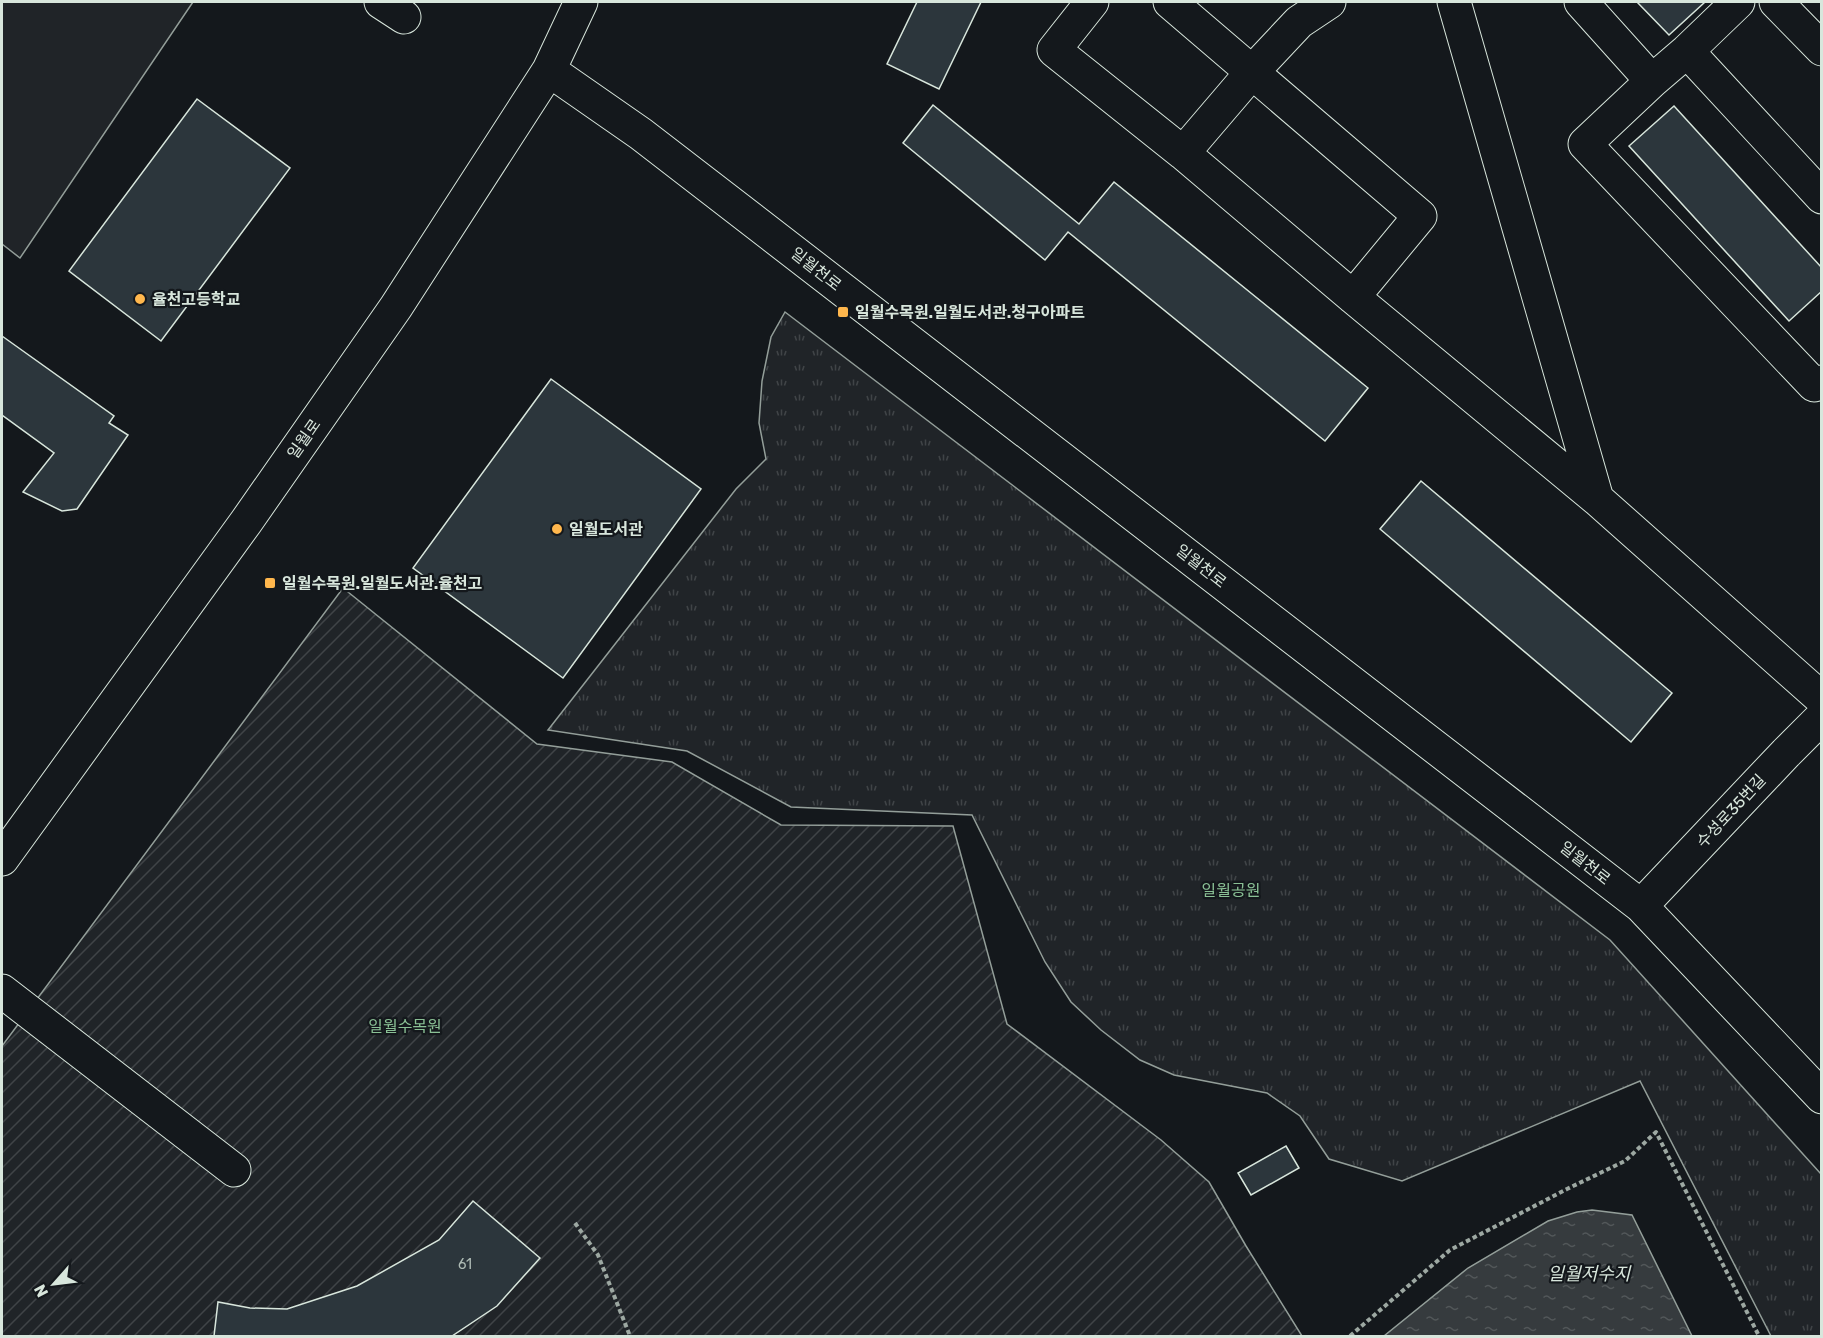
<svg xmlns="http://www.w3.org/2000/svg" width="1823" height="1338" viewBox="0 0 1823 1338" font-family="Rubik,'Noto Sans KR',sans-serif">
<style>
.park{fill:url(#park-tufts);stroke:#939e99;stroke-width:1.5}
.garden{fill:url(#garden-furrows);stroke:#939e99;stroke-width:1.5}
.pitch{fill:#202428;stroke:#939e99;stroke-width:1.5}
.water{fill:url(#water-ripples);stroke:#939e99;stroke-width:1.5}
.building{fill:#2c363c;stroke:#d8e6dc;stroke-width:1.5}
.lines{fill:none;stroke-linecap:round;stroke-linejoin:round}
.minor-casing{stroke:#d8e6dc;stroke-width:35}
.path{stroke:#9da8a2;stroke-width:4;stroke-dasharray:4.5 3;stroke-linecap:butt}
.minor{stroke:#14181c;stroke-width:33}
.poi-dot{fill:#ffb74d;stroke:#14181c;stroke-width:2}
.labels{text-anchor:middle;dominant-baseline:central;stroke-width:4.5;stroke-linejoin:round;paint-order:stroke}
.number-label{font-size:14px;fill:#adbab4}
.street-label{font-size:16px;fill:#d8e6dc;stroke:#14181c}
.poi-label{font-size:16px;font-weight:bold;fill:#d8e6dc;stroke:#14181c;text-anchor:start}
.park-label{font-size:16px;fill:#8ac095;stroke:#14181c}
.water-label{font-size:18px;font-style:italic;fill:#d8e6dc;stroke:#14181c}
</style>
<defs>
<pattern id="park-tufts" width="24" height="20" patternUnits="userSpaceOnUse" patternTransform="scale(1.5)"><rect width="24" height="20" fill="#202428"/><path d="M3 7l-1-3M5 7V3M7 7l1-3M15 17l-1-3M17 17v-4M19 17l1-3" fill="none" stroke="#404447"/></pattern>
<pattern id="garden-furrows" width="10" height="10" patternUnits="userSpaceOnUse" patternTransform="scale(1.5)"><rect width="10" height="10" fill="#202428"/><path d="M-1 1l2-2M0 10L10 0M9 11l2-2" fill="none" stroke="#404447"/></pattern>
<pattern id="water-ripples" width="26" height="14" patternUnits="userSpaceOnUse" patternTransform="scale(1.5)"><rect width="26" height="14" fill="#363b3e"/><path d="M2 4q2-2 4 0t4 0M15 11q2-2 4 0t4 0" fill="none" stroke="#525759"/></pattern>
</defs>
<rect width="100%" height="100%" fill="#14181c"/>
<path class="park" d="M785 312 1610 940 1821 1174V1336H1771L1640 1081 1402 1181 1329 1159 1300 1116 1267 1093 1174 1075 1140 1060 1101 1030 1071 1002 1045 962 972 815 791 807 687 751 548 730 736 489 766 459 759 423 762 381 771 337Z"/>
<path class="garden" d="M343 588 537 744 672 762 781 825 953 826 1007 1024 1161 1140 1209 1182 1246 1246 1302 1336H2V1046Z"/>
<path class="pitch" d="M2 2H193L20 258 2 244Z"/>
<path class="water" d="M1592 1210 1632 1215 1692 1336H1384L1468 1268 1548 1221 1577 1212Z"/>
<path class="building" d="M917 2H981L939 89 887 64Z
M1637 2H1705L1669 35Z
M197 99 290 168 161 341 69 271Z
M933 105 1079 224 1114 182 1368 388 1325 441 1068 232 1045 260 903 143Z
M1674 106 1822 268V291L1789 321 1629 146Z
M2 336 114 416 109 423 128 435 77 509 62 511 23 492 54 453 2 415Z
M551 379 701 489 563 678 413 568Z
M1421 481 1672 693 1631 742 1380 529Z
M1286 1146 1299 1168 1251 1195 1238 1173Z
M473 1201 540 1258 497 1306 452 1336H214L218 1302 250 1308 287 1309 357 1286 439 1240Z"/>
<g class="lines">
<g class="minor-casing">
<path id="minor" d="M381 2 404 17
M1092 2 1054 50 1183 153 1353 297 1597 499 1822 699
M1170 2 1420 216 1353 297
M1454 2 1597 499
M1581 2 1652 81 1687 51 1738 2
M1776 2 1822 49
M1687 51 1822 197
M549 70 641 134 1641 906 1822 1097
M1652 81 1585 144 1814 385 1822 382
M1183 153 1253 71 1299 22 1329 2
M2 859 246 522 396 307 549 70 581 2
M1641 906 1786 753 1822 717
M2 991 234 1170"/>
</g>
<path class="path" d="M575 1223 598 1255 630 1336
M1350 1336 1450 1250 1567 1189 1625 1161 1656 1132 1759 1336"/>
<use href="#minor" class="minor"/>
</g>
<g class="poi-dot">
<circle cx="140" cy="299" r="6"/>
<rect x="837" y="306" width="12" height="12" rx="3"/>
<circle cx="557" cy="529" r="6"/>
<rect x="264" y="577" width="12" height="12" rx="3"/>
</g>
<g class="labels">
<g class="number-label">
<text x="465" y="1264">61</text>
</g>
<g class="street-label">
<text transform="translate(816 269) rotate(38)">일월천로</text>
<text transform="translate(304 439) rotate(-55)">일월로</text>
<text transform="translate(1201 566) rotate(38)">일월천로</text>
<text transform="translate(1731 811) rotate(-47)">수성로35번길</text>
<text transform="translate(1585 863) rotate(38)">일월천로</text>
</g>
<g class="poi-label">
<text x="152" y="299">율천고등학교</text>
<text x="855" y="312">일월수목원.일월도서관.청구아파트</text>
<text x="569" y="529">일월도서관</text>
<text x="282" y="583">일월수목원.일월도서관.율천고</text>
</g>
<g class="park-label">
<text x="1231" y="890">일월공원</text>
<text x="405" y="1026">일월수목원</text>
</g>
<g class="water-label">
<text x="1589" y="1274">일월저수지</text>
</g>
</g>
<rect width="1823" height="1338" fill="none" stroke="#d8e6dc" stroke-width="6"/>
<g transform="translate(54 1284) rotate(242)" stroke="#14181c" stroke-width="4.5" paint-order="stroke">
<path d="M0-4.5L10 22L0 15L-10 22Z" fill="#d8e6dc"/>
<text y="-9" font-size="16" font-weight="bold" text-anchor="middle" fill="#d8e6dc">N</text>
</g>
</svg>
